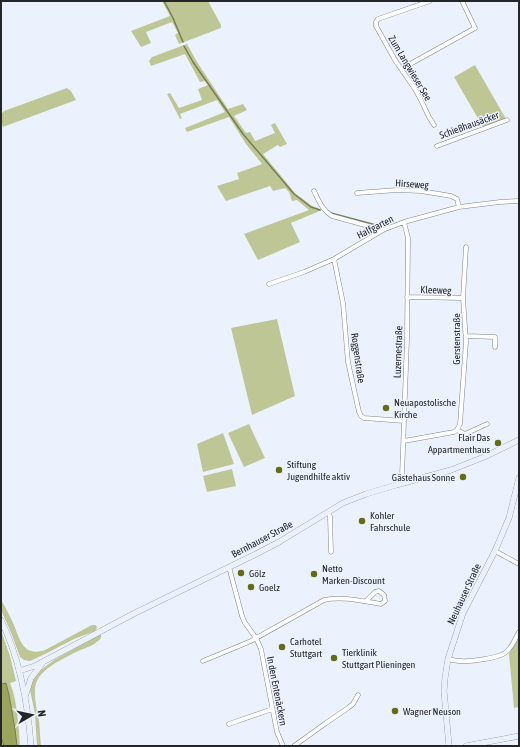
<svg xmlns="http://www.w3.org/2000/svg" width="520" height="747" viewBox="0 0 520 747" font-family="'Asap Condensed',sans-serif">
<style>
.green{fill:#bfc696}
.water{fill:#9ba45b;stroke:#777e4c}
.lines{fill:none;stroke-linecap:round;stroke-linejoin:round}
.stream{stroke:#777e4c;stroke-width:1.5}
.street-casing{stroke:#7e838e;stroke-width:5}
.secondary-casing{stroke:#7e838e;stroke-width:6}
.street{stroke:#fff;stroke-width:4}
.secondary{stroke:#ebf1fb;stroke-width:5.5}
.poi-dot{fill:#646d13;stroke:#ecf2fd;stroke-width:1.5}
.labels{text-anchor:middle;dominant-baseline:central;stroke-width:3;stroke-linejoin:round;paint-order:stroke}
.street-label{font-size:10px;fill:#24262a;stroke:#ecf2fd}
.poi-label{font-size:10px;fill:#24262a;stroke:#ecf2fd;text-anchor:start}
</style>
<rect width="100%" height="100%" fill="#ecf2fd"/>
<path class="green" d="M162 1H208L221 25V28L179 44 175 35 178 33 172 22 146 32 151 43 141 47 131 31 170 16Z
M187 44 197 62 228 109 243 104 247 110 234 116 246 133 250 132 255 141 275 133 271 125 275 123 287 144 280 147 278 145 263 154 295 193 312 206 322 210 291 223 300 242 258 260 244 234 309 210 297 200 292 201 289 192 285 188 273 191 270 186 226 201 217 186 239 179 237 173 262 164 246 144 229 117 187 132 185 128 225 112 217 100 180 114 182 118 180 119 167 94 170 93 179 108 202 100 198 89 208 85 205 81 200 82 185 54 151 66 149 61 152 57Z
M475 65 506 119 483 127 454 77Z
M67 88 71 91 76 100 3 127 1 121V114L4 111Z
M277 319 295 396 252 415 231 328Z
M249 424 265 458 244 467 228 433Z
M223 433 234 464 203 472 197 444Z
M232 469 236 486 207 492 203 476Z
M1 600C6 608 10 616 14 625 20 641 24 657 45 650L92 625H96L97 628 95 631 74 639 47 653 30 661 24 660 20 657 12 635 1 610Z
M1 630 10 656 16 681 10 683C17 699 19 728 20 746H1Z
M519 634V707L514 708 509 654Z
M99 635H101V638C95 646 82 649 74 653 61 660 43 668 37 681 32 691 37 710 39 721 40 729 40 738 41 746H37L35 714 30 690 31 682 37 673 54 660Z"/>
<path class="water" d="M6 683 9 695 15 729 17 746H4L1 737V684Z"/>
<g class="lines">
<path class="stream" d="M164 1 173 18 183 42
M184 46 193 62 243 134 294 194 311 207 320 210
M331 213 376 225"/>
<g class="street-casing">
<path id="street" d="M430 1 378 19 376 22V26L395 60 415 89 421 100 429 117 434 125
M412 63 475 28 462 1
M437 146 507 120
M314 191C319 201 322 210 332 216L383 230
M357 193 397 190 421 191 451 196 457 199 459 207
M334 259 343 303 348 362 359 412 361 416 364 418 404 421
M269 284 304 272 334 259 383 230 404 222 459 207 500 202 519 201
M407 297 463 298
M466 336 495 337V347
M457 430 465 434 487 424
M404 441 454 432 457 430 460 424 466 342 463 298 466 247
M404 483 402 476 407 339 408 238 404 222
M329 512 330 517 331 552
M495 551 519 564
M229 567 242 616 245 623 256 638 261 649 277 732 283 746
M448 659C452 660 456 661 461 661 469 662 498 658 505 653 512 648 515 639 519 632
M203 661 251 641 324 600C342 596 362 601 381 604L385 601 384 595 379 591 375 592 366 601
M229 724 272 709
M294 746 326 723 348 708 353 704 358 695"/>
</g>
<g class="secondary-casing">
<path id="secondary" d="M1 620C19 657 28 705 31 746
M19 671 35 666 135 613 254 555 279 542 343 503 366 494 396 485 451 470 484 457 519 440
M25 697 31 678 42 664
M449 746 444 691 445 678 448 659 463 613 495 551 509 518 519 478
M466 746 519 736"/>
</g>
<use href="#street" class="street"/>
<use href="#secondary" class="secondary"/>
</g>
<g class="poi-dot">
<circle cx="386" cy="408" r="4"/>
<circle cx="498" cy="443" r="4"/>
<circle cx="279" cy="470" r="4"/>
<circle cx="463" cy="477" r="4"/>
<circle cx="362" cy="521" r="4"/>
<circle cx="241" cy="573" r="4"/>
<circle cx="314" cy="574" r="4"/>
<circle cx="251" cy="587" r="4"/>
<circle cx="282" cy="647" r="4"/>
<circle cx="334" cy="658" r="4"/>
<circle cx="395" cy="711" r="4"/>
</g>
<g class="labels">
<g class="street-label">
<text transform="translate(410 68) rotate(59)">Zum Langwieser See</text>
<text transform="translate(469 125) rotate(-20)">Schießhausäcker</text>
<text transform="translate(412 184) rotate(4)">Hirseweg</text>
<text transform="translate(375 227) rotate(-27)">Halfgarten</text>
<text transform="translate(436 290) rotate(2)">Kleeweg</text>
<text transform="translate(456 339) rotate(-90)">Gerstenstraße</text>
<text transform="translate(398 352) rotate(-88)">Luzernestraße</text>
<text transform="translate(358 358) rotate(82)">Roggenstraße</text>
<text transform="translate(262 539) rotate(-28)">Bernhauser Straße</text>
<text transform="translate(464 594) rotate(-65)">Neuhauser Straße</text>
<text transform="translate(277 691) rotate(79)">In den Entenäckern</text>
</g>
<g class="poi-label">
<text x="394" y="402">Neuapostolische<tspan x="394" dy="12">Kirche</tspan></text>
<text x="490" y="437" text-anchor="end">Flair Das<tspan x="490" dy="12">Appartmenthaus</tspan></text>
<text x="287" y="464">Stiftung<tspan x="287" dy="12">Jugendhilfe aktiv</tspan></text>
<text x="455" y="477" text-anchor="end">Gästehaus Sonne</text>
<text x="370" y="515">Kohler<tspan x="370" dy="12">Fahrschule</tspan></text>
<text x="322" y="568">Netto<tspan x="322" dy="12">Marken-Discount</tspan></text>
<text x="249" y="573">Gölz</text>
<text x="259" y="587">Goelz</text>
<text x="290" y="641">Carhotel<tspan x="290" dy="12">Stuttgart</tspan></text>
<text x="342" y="652">Tierklinik<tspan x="342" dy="12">Stuttgart Plieningen</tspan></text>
<text x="403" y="711">Wagner Neuson</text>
</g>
</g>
<rect width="520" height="747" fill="none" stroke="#24262a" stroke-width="4"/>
<g transform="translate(32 715) rotate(81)" stroke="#ecf2fd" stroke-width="3" paint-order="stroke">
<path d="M0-3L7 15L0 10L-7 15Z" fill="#24262a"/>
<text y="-6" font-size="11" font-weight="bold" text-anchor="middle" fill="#24262a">N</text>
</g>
</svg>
